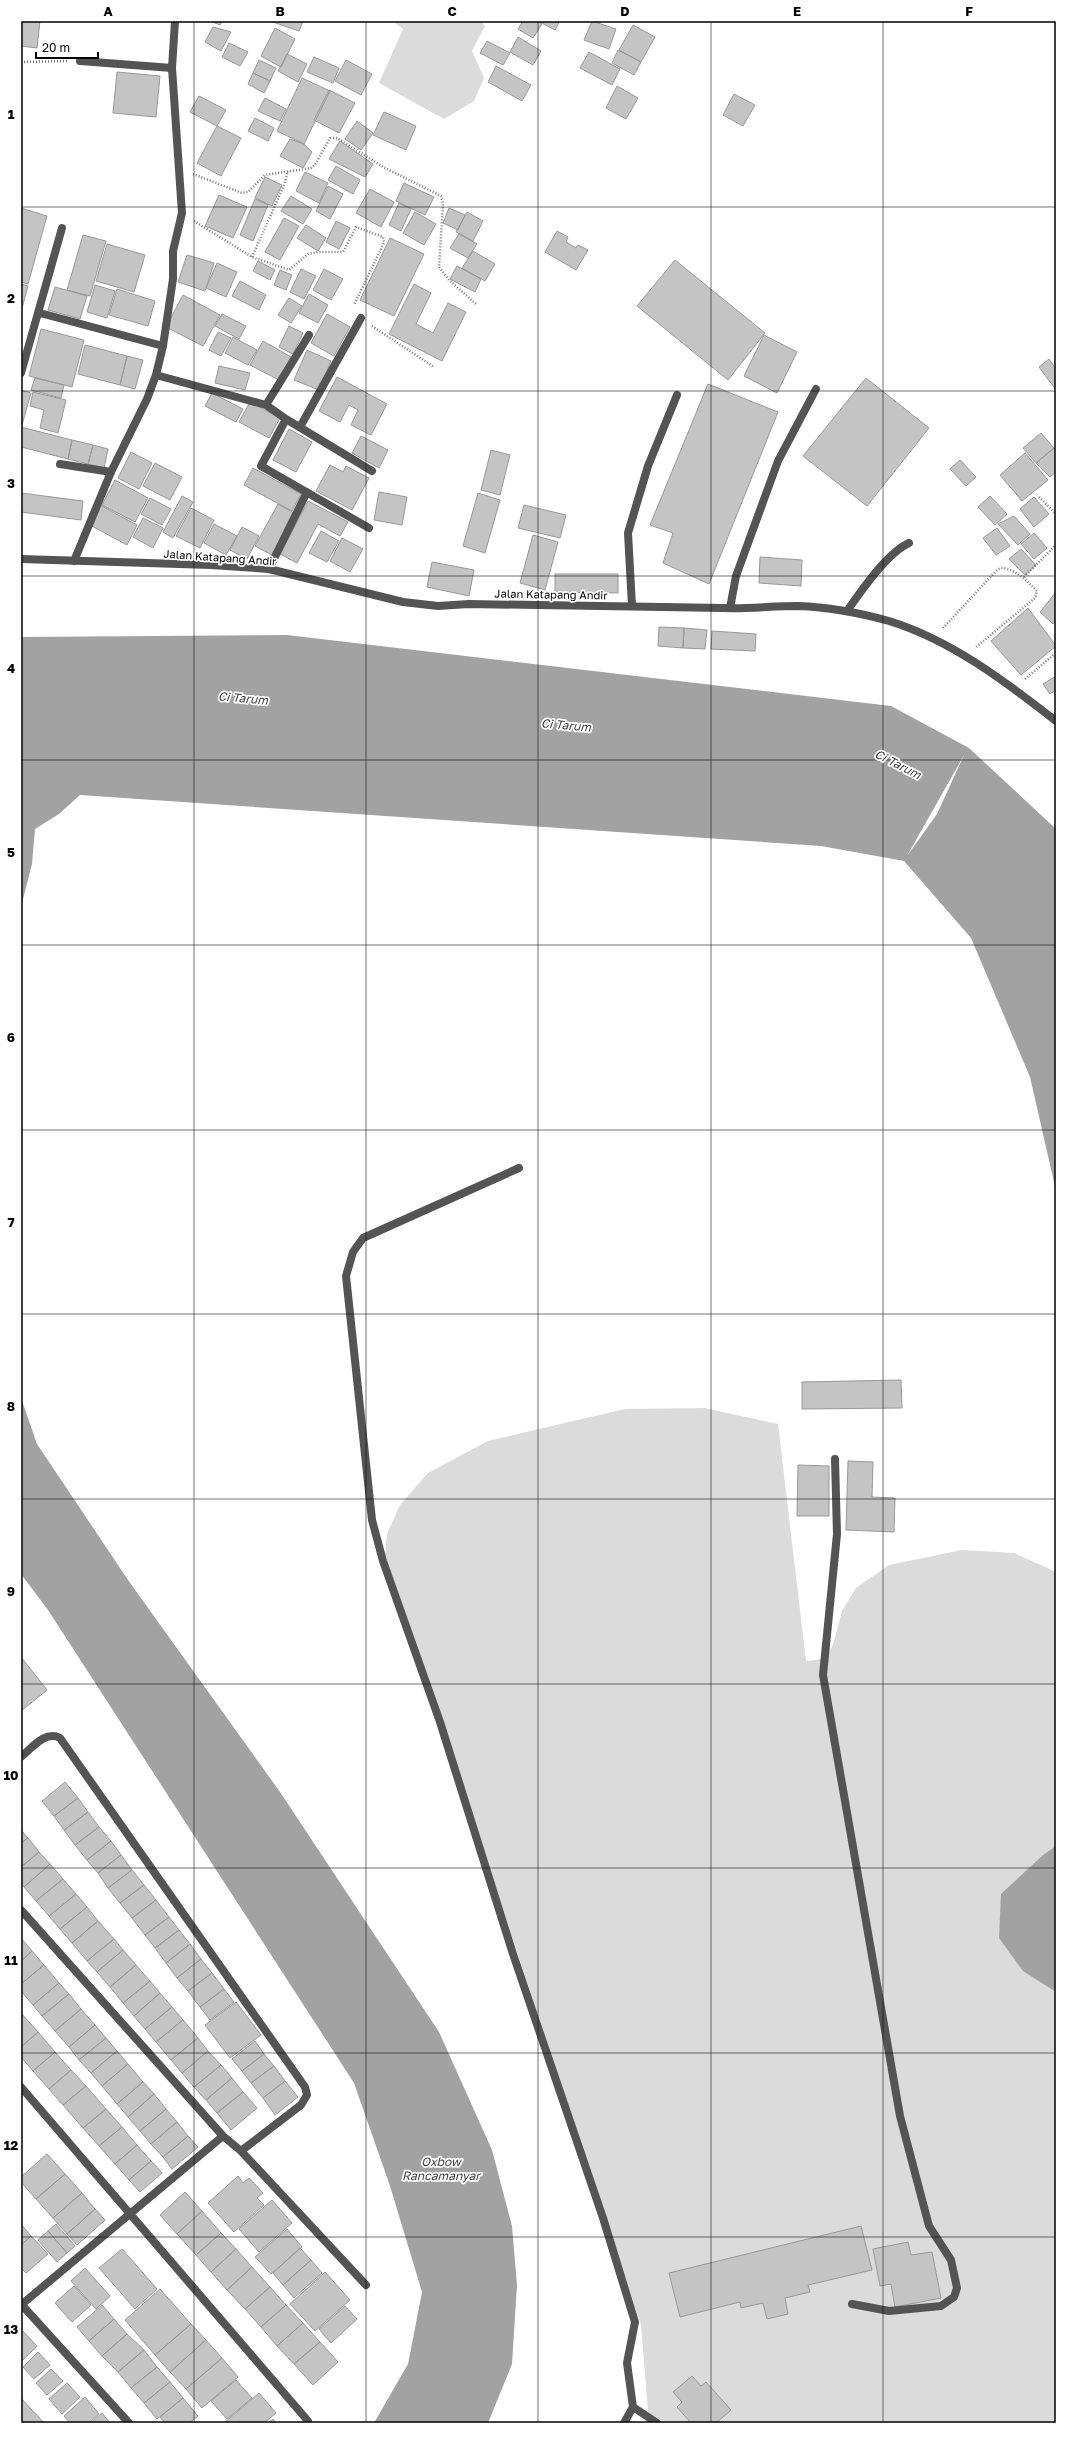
<svg xmlns="http://www.w3.org/2000/svg" width="1077" height="2444" viewBox="0 0 1077 2444" font-family="'Golos Text',sans-serif">
<style>
.green{fill:#dbdbdb}
.water{fill:#a2a2a2;fill-rule:evenodd}
.building{fill:#c4c4c4;stroke:#989898}
.lines{fill:none;stroke-linecap:round;stroke-linejoin:round}
.path{stroke:#767676;stroke-width:2.5;stroke-dasharray:1 2;stroke-linecap:butt}
.service{stroke:#545454;stroke-width:8}
.minor{stroke:#545454;stroke-width:8}
.tertiary{stroke:#545454;stroke-width:8}
.grid{fill:none;stroke:#000;stroke-width:1;stroke-opacity:0.55}
.labels{text-anchor:middle;dominant-baseline:central;stroke-width:3.5;stroke-linejoin:round;paint-order:stroke}
.street-label{font-size:11px;fill:#000;stroke:#fff}
.water-label{font-size:12px;font-style:italic;fill:#434343;stroke:#fff}
.neatline{fill:none;stroke:#000;stroke-width:1.5}
.grid-label{font-size:13px;text-anchor:middle;font-weight:bold;fill:#000}
</style>
<rect width="100%" height="100%" fill="#fff"/>
<path class="green" d="M392 21H481L485 26 472 51 484 78 474 101 444 119 379 83 403 29Z
M705 1408 778 1424 806 1661 817 1660 827 1655 833 1645 842 1611 856 1588 889 1565 962 1550 1014 1553 1056 1572V2423H649L641 2325 385 1554 387 1534 400 1505 428 1473 488 1441 625 1409Z"/>
<path class="water" d="M287 635 891 706 969 748 1056 829V1191L1030 1077 971 938 904 861 821 846 80 795 59 814 35 829 32 864 21 907V637ZM964 755 937 814 907 856Z
M21 1398 37 1444 128 1580 280 1792 439 2032 492 2150 512 2226 517 2285 512 2364 488 2423H374L408 2364 422 2292 390 2186 354 2083 48 1610 21 1574Z
M1056 1846V1992L1023 1971 999 1938 1001 1894 1043 1855Z"/>
<path class="building" d="M21 21H40L37 48 21 46Z
M210 21H222L220 25Z
M270 21H303L299 31Z
M523 21H538L542 24 533 38 518 29Z
M538 21H560L555 30Z
M592 21 616 29 609 49 584 40Z
M633 25 655 37 641 62 619 50Z
M213 27 231 32 221 51 205 42Z
M275 28 295 39 281 67 261 56Z
M518 37 541 51 533 65 510 52Z
M487 41 510 53 503 65 480 53Z
M229 43 248 52 240 66 222 57Z
M618 50 641 62 634 75 612 63Z
M589 52 620 69 612 85 580 68Z
M287 54 307 64 298 82 278 71Z
M314 57 339 68 333 83 307 72Z
M259 60 276 68 270 81 253 73Z
M346 60 372 74 361 95 335 81Z
M496 66 531 85 522 101 488 82Z
M117 72 160 76 156 117 113 113Z
M253 73 270 81 264 93 248 84Z
M302 78 330 91 304 144 277 131Z
M617 86 638 98 626 119 606 108Z
M329 90 355 103 339 133 314 120Z
M734 94 755 105 743 126 723 115Z
M199 96 226 110 217 126 190 112Z
M265 98 286 109 280 121 258 111Z
M384 112 416 126 406 150 373 135Z
M255 118 274 128 268 141 248 131Z
M357 121 373 133 361 150 345 139Z
M217 126 241 138 221 176 197 163Z
M290 139 304 144 312 152 303 168 280 156Z
M340 141 373 164 365 177 329 159Z
M336 166 360 180 353 194 328 180Z
M305 172 328 183 319 203 296 191Z
M265 177 282 185 272 206 255 198Z
M404 183 434 197 425 215 396 201Z
M328 186 343 194 330 219 316 211Z
M370 189 394 202 381 227 356 213Z
M219 195 247 207 233 238 205 226Z
M291 196 312 209 303 224 281 211Z
M255 199 268 205 253 241 240 235Z
M399 203 411 209 401 231 389 225Z
M21 208 47 216 28 284 21 282Z
M449 208 465 215 458 230 443 223Z
M415 212 436 224 424 245 403 233Z
M467 212 483 221 473 241 456 232Z
M284 218 299 226 280 260 265 252Z
M336 221 350 228 339 249 326 242Z
M306 225 326 238 318 251 297 238Z
M557 231 568 237 566 242 576 248 578 245 588 250 576 270 545 252Z
M459 234 477 244 468 258 450 248Z
M83 235 106 241 90 296 67 290Z
M390 238 424 254 394 316 360 300Z
M107 244 145 255 134 292 96 281Z
M473 251 495 264 485 281 462 268Z
M187 255 214 263 205 291 178 282Z
M675 260 765 333 728 380 637 306Z
M258 261 275 270 270 280 253 271Z
M217 263 237 272 226 297 206 288Z
M457 266 481 279 475 292 450 279Z
M301 269 316 276 304 299 290 292Z
M324 269 343 279 331 300 313 290Z
M280 270 292 275 286 290 274 285Z
M240 281 266 295 259 310 232 296Z
M21 284 28 286 21 312Z
M414 284 431 293 416 324 433 333 448 303 466 312 442 361 389 334Z
M95 285 115 291 107 318 87 312Z
M55 287 87 296 80 319 48 310Z
M117 289 155 301 148 326 109 315Z
M309 294 328 305 318 323 299 313Z
M183 295 220 315 203 346 166 327Z
M289 298 302 306 291 323 278 315Z
M222 314 246 326 239 339 215 326Z
M327 314 350 327 334 356 311 343Z
M289 326 303 333 293 354 279 347Z
M41 329 84 340 72 387 29 376Z
M218 332 231 338 221 356 209 350Z
M764 335 797 352 777 393 744 376Z
M233 337 257 350 248 365 225 353Z
M263 341 291 357 279 380 250 365Z
M85 345 127 356 120 385 78 374Z
M307 350 331 361 319 390 294 380Z
M127 356 143 360 135 389 120 385Z
M1049 359 1056 369V390L1039 367Z
M219 366 250 373 245 390 215 383Z
M337 377 387 404 371 435 351 425 358 410 349 405 340 422 319 411Z
M35 378 64 385 61 398 31 390Z
M866 378 929 428 867 506 803 456Z
M708 384 778 412 709 584 663 563 673 533 650 525Z
M21 390 31 393 22 425H21Z
M33 392 66 400 58 433 40 428 44 410 30 406Z
M212 393 243 409 236 422 205 406Z
M250 402 280 418 269 438 239 422Z
M21 427 72 440 68 459 21 447Z
M289 429 312 442 296 472 273 460Z
M1041 433 1054 448 1036 463 1023 448Z
M361 436 388 450 379 468 352 453Z
M72 440 93 445 88 464 68 459Z
M93 445 108 449 104 468 88 464Z
M1054 448 1056 450V472L1050 477 1036 463Z
M491 450 510 455 500 495 481 490Z
M131 452 152 463 139 489 118 478Z
M1025 453 1048 480 1022 501 1000 475Z
M960 460 976 477 966 486 950 469Z
M155 463 182 477 170 500 143 486Z
M330 465 343 472 346 466 369 478 352 510 316 491Z
M253 468 301 494 292 511 244 485Z
M115 480 148 498 135 522 102 505Z
M379 492 407 497 402 525 374 520Z
M21 493 83 501 81 520 21 512Z
M478 493 500 500 485 553 463 546Z
M182 496 193 502 173 538 163 532Z
M990 496 1007 514 995 525 978 507Z
M1034 497 1049 514 1034 527 1020 509Z
M150 498 171 509 162 525 141 514Z
M308 501 348 522 340 536 318 524 297 563 280 554Z
M278 504 294 513 272 555 255 546Z
M100 505 137 525 127 545 90 525Z
M524 505 566 515 560 538 518 528Z
M191 508 214 520 200 548 176 536Z
M1014 516 1030 534 1018 545 998 524Z
M143 518 163 528 153 548 133 537Z
M214 524 237 536 226 555 204 543Z
M242 527 259 536 247 559 230 550Z
M997 528 1010 546 996 555 983 538Z
M321 531 339 541 327 562 309 553Z
M1034 533 1047 548 1034 559 1021 544Z
M533 535 558 542 545 590 520 583Z
M342 538 363 549 350 572 330 561Z
M1021 549 1036 565 1025 575 1009 559Z
M760 557 802 560 801 586 759 583Z
M432 562 474 570 469 596 427 587Z
M555 574H618V593L555 592Z
M1056 592V621L1053 624 1040 612Z
M1028 608 1056 646 1021 675 991 641Z
M659 627 684 628 683 648 658 646Z
M684 628 707 630 705 649 683 648Z
M712 631 756 634 755 651 711 649Z
M1056 676V690L1050 694 1043 684Z
M901 1380 902 1408 802 1409V1382Z
M848 1461 873 1462 872 1497 895 1498 894 1532 846 1530Z
M798 1465 829 1466V1516H797Z
M21 1657 47 1690 21 1711Z
M65 1782 78 1798 54 1816 42 1801Z
M78 1798 88 1812 64 1830 54 1816Z
M88 1812 99 1827 75 1845 64 1830Z
M99 1827 111 1841 87 1860 75 1845Z
M21 1830 28 1838 21 1843Z
M28 1838 39 1852 21 1867V1843Z
M111 1841 121 1855 98 1873 87 1860Z
M39 1852 50 1864 24 1887 21 1883V1867Z
M121 1855 132 1870 108 1888 98 1873Z
M50 1864 63 1879 36 1901 24 1887Z
M132 1870 144 1885 120 1903 108 1888Z
M63 1879 76 1894 49 1916 36 1901Z
M144 1885 156 1900 132 1918 120 1903Z
M76 1894 87 1907 60 1929 49 1916Z
M156 1900 169 1917 145 1935 132 1918Z
M87 1907 98 1921 72 1943 60 1929Z
M169 1917 179 1930 155 1948 145 1935Z
M98 1921 114 1939 87 1961 72 1943Z
M179 1930 190 1944 166 1963 155 1948Z
M21 1938 32 1951 21 1961Z
M114 1939 123 1950 97 1972 87 1961Z
M190 1944 201 1959 177 1978 166 1963Z
M123 1950 136 1965 110 1987 97 1972Z
M32 1951 44 1965 21 1984V1961Z
M201 1959 212 1973 188 1991 177 1978Z
M44 1965 59 1983 33 2005 21 1991V1984Z
M136 1965 150 1981 123 2003 110 1987Z
M212 1973 224 1989 200 2007 188 1991Z
M150 1981 160 1993 134 2016 123 2003Z
M59 1983 69 1994 42 2016 33 2005Z
M224 1989 234 2002 210 2020 200 2007Z
M160 1993 172 2007 145 2029 134 2016Z
M69 1994 81 2009 55 2031 42 2016Z
M236 2002 261 2035 230 2058 205 2025Z
M172 2007 183 2020 156 2042 145 2029Z
M81 2009 95 2025 69 2047 55 2031Z
M21 2013 38 2032 21 2047Z
M183 2020 198 2038 171 2060 156 2042Z
M95 2025 106 2038 79 2060 69 2047Z
M38 2032 55 2052 33 2071 21 2057V2047Z
M106 2038 117 2051 91 2073 79 2060Z
M198 2038 208 2051 182 2073 171 2060Z
M255 2041 264 2054 242 2071 232 2059Z
M117 2051 128 2064 102 2086 91 2073Z
M208 2051 221 2065 194 2087 182 2073Z
M55 2052 71 2070 49 2089 33 2071Z
M264 2054 274 2066 251 2083 242 2071Z
M128 2064 143 2082 117 2104 102 2086Z
M221 2065 232 2078 206 2100 194 2087Z
M274 2066 285 2081 263 2098 251 2083Z
M71 2070 86 2086 63 2105 49 2089Z
M232 2078 243 2092 217 2113 206 2100Z
M285 2081 298 2097 275 2115 263 2098Z
M143 2082 154 2094 128 2117 117 2104Z
M86 2086 106 2109 83 2128 63 2105Z
M243 2092 257 2108 231 2130 217 2113Z
M154 2094 166 2109 140 2131 128 2117Z
M106 2109 122 2127 99 2146 83 2128Z
M166 2109 177 2122 151 2144 140 2131Z
M177 2122 188 2136 163 2157 151 2144Z
M122 2127 137 2145 115 2164 99 2146Z
M188 2136 198 2147 172 2169 163 2157Z
M137 2145 151 2161 129 2180 115 2164Z
M47 2154 65 2174 36 2199 21 2182V2177Z
M151 2161 162 2173 140 2192 129 2180Z
M65 2174 82 2193 53 2218 36 2199Z
M238 2176 243 2183 249 2178 263 2193 257 2198 264 2205 234 2232 208 2203Z
M185 2192 202 2211 177 2234 160 2215Z
M82 2193 95 2209 67 2234 53 2218Z
M272 2200 292 2223 259 2252 239 2229Z
M95 2209 105 2220 77 2245 67 2234Z
M202 2211 221 2233 196 2255 177 2234Z
M21 2224 31 2236 21 2245Z
M56 2224 75 2246 67 2253 48 2231Z
M861 2226 872 2270 808 2285 810 2292 785 2298 788 2314 767 2319 763 2303 741 2308 740 2302 680 2317 669 2273Z
M287 2229 302 2247 271 2274 255 2257Z
M48 2231 67 2253 57 2262 38 2240Z
M221 2233 236 2249 211 2272 196 2255Z
M31 2236 48 2254 26 2273 21 2268V2245Z
M908 2242 911 2255 932 2252 941 2298 895 2307 891 2284 880 2286 873 2249Z
M300 2248 311 2260 283 2285 273 2273Z
M122 2249 157 2289 135 2309 99 2268Z
M236 2249 252 2267 227 2290 211 2272Z
M311 2260 322 2273 294 2298 283 2285Z
M252 2267 270 2287 245 2309 227 2290Z
M85 2268 110 2296 96 2309 71 2281Z
M325 2272 350 2300 315 2331 290 2304Z
M74 2286 91 2305 72 2322 55 2303Z
M270 2287 286 2305 261 2327 245 2309Z
M160 2289 191 2324 155 2355 125 2320Z
M102 2305 114 2319 89 2341 77 2327Z
M286 2305 303 2323 277 2346 261 2327Z
M345 2306 357 2319 331 2343 319 2329Z
M114 2319 127 2334 102 2356 89 2341Z
M303 2323 320 2342 294 2364 277 2346Z
M191 2324 206 2340 170 2372 155 2355Z
M21 2329 37 2346 21 2362Z
M127 2334 144 2350 118 2372 102 2356Z
M206 2340 222 2358 186 2389 170 2372Z
M320 2342 338 2362 313 2385 294 2364Z
M144 2350 157 2367 131 2388 118 2372Z
M38 2352 50 2365 34 2379 23 2367Z
M222 2358 238 2377 202 2408 186 2389Z
M157 2367 170 2382 144 2403 131 2388Z
M51 2369 63 2381 47 2395 36 2383Z
M692 2376 701 2386 706 2382 731 2410 716 2423H691L677 2407 682 2402 673 2392Z
M236 2380 252 2398 227 2419 211 2401Z
M170 2382 183 2398 157 2419 144 2403Z
M67 2383 80 2397 62 2414 49 2399Z
M259 2393 276 2413 264 2423H224Z
M85 2397 99 2414 89 2423H70L64 2416Z
M21 2398 44 2423H21Z
M183 2398 198 2416 189 2423H165L160 2417Z
M102 2413 110 2423H91Z
M273 2419 276 2423H268Z"/>
<g class="lines">
<path class="path" d="M21 62 67 61
M193 174 242 193 248 192 265 175 311 168 315 165 330 138H337L385 168 441 196 443 204 439 267 449 280 477 305
M194 221 252 257 289 270 308 254 318 252H343L356 227 383 237 384 243 354 305
M252 257 284 185 288 171
M372 326 434 367
M1039 497 1056 514
M1024 577 1056 545
M943 628 997 570C1009 562 1029 583 1037 591L1035 598 976 647
M1025 679 1056 653"/>
<path class="service" d="M80 61 172 68
M60 464 111 472
M632 606 628 533 648 466 677 395
M730 608 736 576 778 461 816 389
M847 611C861 591 887 553 909 543
M519 1168 363 1238 353 1252 346 1276 372 1520 383 1561 440 1722 513 1954 603 2218 635 2322 627 2363 633 2407 624 2423
M835 1459 837 1534 823 1675 900 2116 929 2226 951 2260 957 2288 954 2297 941 2306 889 2311 852 2304
M633 2407 657 2423"/>
<path class="minor" d="M40 313 163 346
M21 373 62 228
M156 375 266 405 286 419 261 466 369 528
M266 405 309 335
M286 419 372 471
M300 427 361 318
M74 561 111 472 147 399 156 375 163 346 173 279V251L182 213 172 68 175 21
M269 569 307 492
M21 1757C32 1748 45 1730 60 1738L305 2087 307 2095 301 2105 241 2151
M21 1910 223 2136 241 2151 366 2285
M21 2087 308 2421
M21 2304 129 2423
M21 2305 223 2136"/>
<path class="tertiary" d="M21 559 211 565 269 569 403 602 438 606 469 604C554 605 639 606 723 608 748 609 773 606 798 606 828 607 860 613 889 621 951 640 1006 682 1056 721"/>
</g>
<path class="grid" d="M194 21V2423M366 21V2423M538 21V2423M711 21V2423M883 21V2423M21 207H1056M21 391H1056M21 576H1056M21 760H1056M21 945H1056M21 1130H1056M21 1314H1056M21 1499H1056M21 1684H1056M21 1868H1056M21 2053H1056M21 2237H1056"/>
<g class="labels">
<g class="street-label">
<text transform="translate(220 557) rotate(4)">Jalan Katapang Andir</text>
<text transform="translate(551 594) rotate(1)">Jalan Katapang Andir</text>
</g>
<g class="water-label">
<text transform="translate(243 698) rotate(5)">Ci Tarum</text>
<text transform="translate(566 725) rotate(5)">Ci Tarum</text>
<text transform="translate(898 764) rotate(27)">Ci Tarum</text>
<text x="441" y="2161">Oxbow<tspan x="441" dy="14">Rancamanyar</tspan></text>
</g>
</g>
<rect width="1077" height="2444" fill="none" stroke="#ffffff" stroke-width="44"/>
<path d="M36 52v6h62v-6" fill="none" stroke="#000000" stroke-width="2"/>
<text x="42" y="52" font-size="12" fill="#000000" stroke="#ffffff" stroke-width="3" paint-order="stroke">20 m</text>
<rect x="22" y="22" width="1033" height="2400" class="neatline"/>
<g class="grid-label">
<text x="108" y="16">A</text>
<text x="280" y="16">B</text>
<text x="452" y="16">C</text>
<text x="625" y="16">D</text>
<text x="797" y="16">E</text>
<text x="969" y="16">F</text>
<text x="11" y="119">1</text>
<text x="11" y="303">2</text>
<text x="11" y="488">3</text>
<text x="11" y="673">4</text>
<text x="11" y="857">5</text>
<text x="11" y="1042">6</text>
<text x="11" y="1227">7</text>
<text x="11" y="1411">8</text>
<text x="11" y="1596">9</text>
<text x="11" y="1780">10</text>
<text x="11" y="1965">11</text>
<text x="11" y="2150">12</text>
<text x="11" y="2334">13</text>
</g>
</svg>
